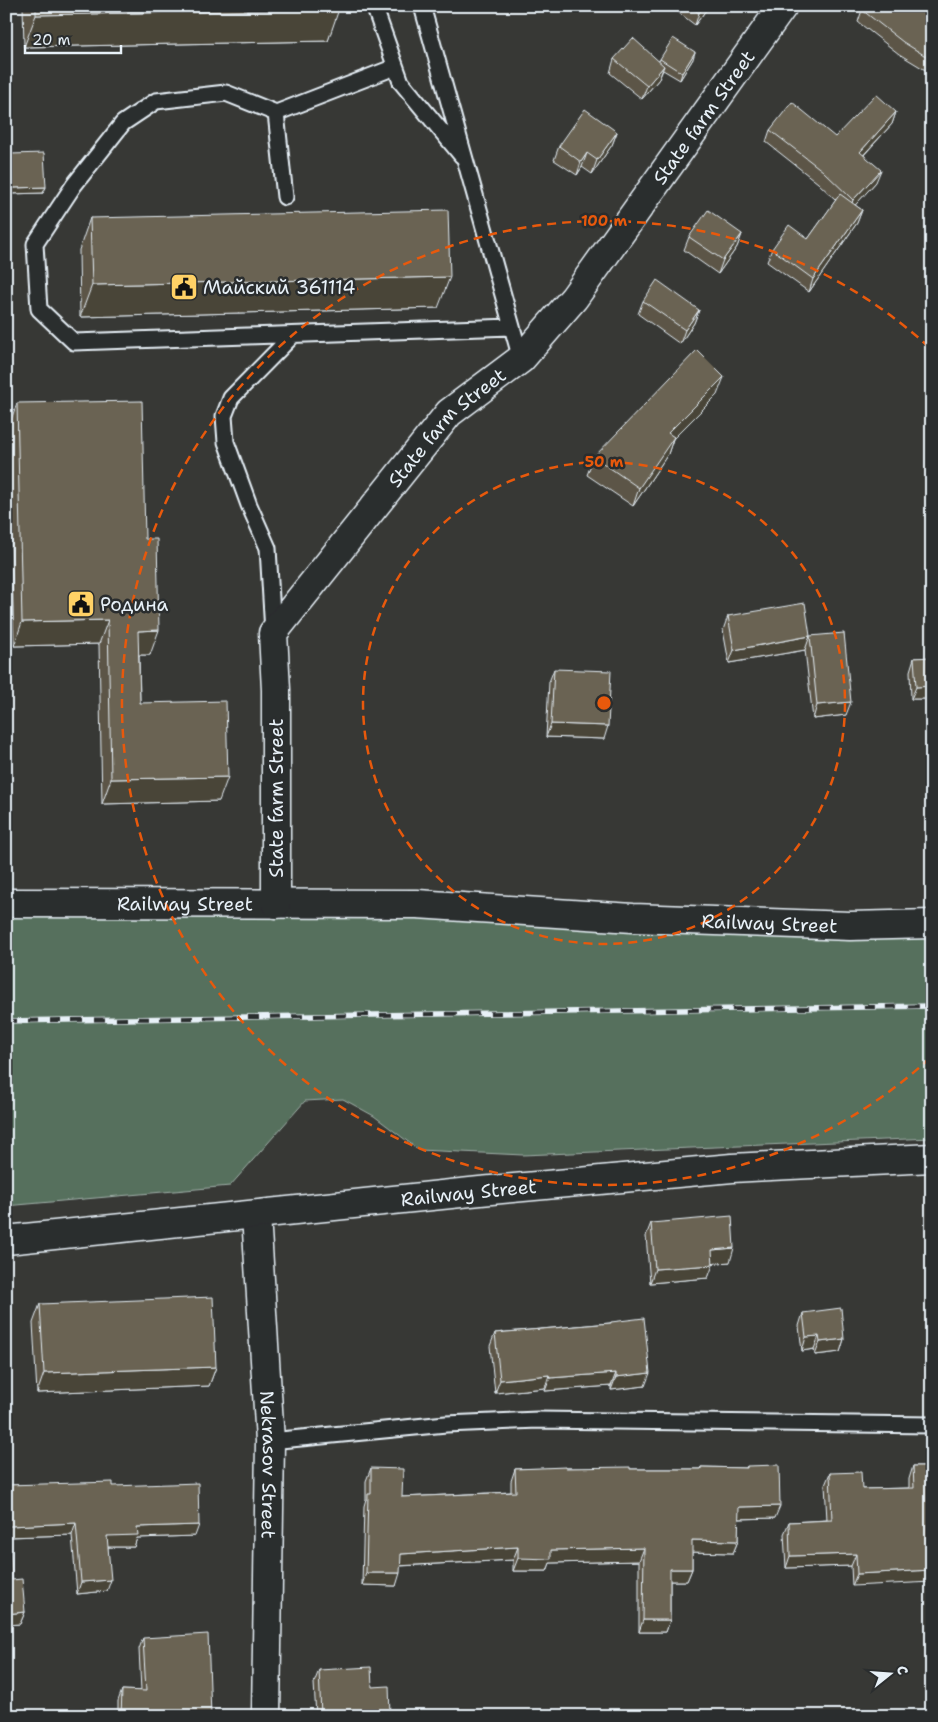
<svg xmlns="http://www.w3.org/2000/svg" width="938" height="1722" viewBox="0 0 938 1722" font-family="'Shantell Sans',sans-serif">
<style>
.green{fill:#57705d;stroke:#a0b0aa}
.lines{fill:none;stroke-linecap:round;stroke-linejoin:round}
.service-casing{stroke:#e8f1f8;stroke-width:19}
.minor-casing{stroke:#e8f1f8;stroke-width:31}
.secondary-casing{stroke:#e8f1f8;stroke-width:31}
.service{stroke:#2a2d2e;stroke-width:15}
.minor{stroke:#2a2d2e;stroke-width:28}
.secondary{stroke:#2a2d2e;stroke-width:28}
.rail-casing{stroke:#e8f1f8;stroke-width:5.5}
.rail{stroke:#2a2d2e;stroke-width:4;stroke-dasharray:11;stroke-linecap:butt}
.wall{fill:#5b5547;stroke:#e8f1f8}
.shaded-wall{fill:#4a4539;stroke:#e8f1f8}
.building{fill:#6a6352;stroke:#e8f1f8}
.ring{fill:none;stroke:#e8590c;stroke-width:2.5;stroke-dasharray:9 6}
.labels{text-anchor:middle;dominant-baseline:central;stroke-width:5;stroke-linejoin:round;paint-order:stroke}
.street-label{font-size:19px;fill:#e8f1f8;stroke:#2a2d2e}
.poi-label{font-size:19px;fill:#e8f1f8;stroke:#2a2d2e;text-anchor:start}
.centre{fill:#e8590c;stroke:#2a2d2e;stroke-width:2.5}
.ring-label{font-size:15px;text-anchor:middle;font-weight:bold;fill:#e8590c;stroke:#2a2d2e;stroke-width:5;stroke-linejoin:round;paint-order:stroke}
</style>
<rect width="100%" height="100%" fill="#373835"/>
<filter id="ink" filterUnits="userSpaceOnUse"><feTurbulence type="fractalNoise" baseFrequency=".02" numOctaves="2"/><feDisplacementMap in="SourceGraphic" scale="10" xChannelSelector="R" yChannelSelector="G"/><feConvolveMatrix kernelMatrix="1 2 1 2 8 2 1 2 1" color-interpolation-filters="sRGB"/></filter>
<g filter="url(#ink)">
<path class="green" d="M6 903 932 924V1138L523 1155 419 1150 374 1116 343 1099 305 1101 230 1186 6 1206Z"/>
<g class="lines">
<g class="service-casing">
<path id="service" d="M374 6 401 82 462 156
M422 6 521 359
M276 113 226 93 156 101 123 123 74 185 35 244 39 309 74 342 512 327
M285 197 276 113 395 67
M273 632 268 548 249 505 226 442 224 416 231 398 293 335
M270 1441 446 1424 538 1420 932 1425"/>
</g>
<g class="minor-casing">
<g id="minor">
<path id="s1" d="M6 903 417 904 633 918 850 926 932 924"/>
<path id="s2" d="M276 904V690L273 633 449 413 521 359 574 298 783 6"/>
<path id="s3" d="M256 1215 270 1441 266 1716"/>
</g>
</g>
<g class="secondary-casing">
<g id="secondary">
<path id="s4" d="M6 1240 480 1191 732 1168 932 1158"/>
</g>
</g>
<use href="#service" class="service"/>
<use href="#minor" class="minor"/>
<use href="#secondary" class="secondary"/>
<g class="rail-casing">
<path id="rail" d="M6 1021 932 1006"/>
</g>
<use href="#rail" class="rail"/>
</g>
<path class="wall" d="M23 6H339L328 41 24 47Z
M670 6H709L695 25Z
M932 6V74L899 54 858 22 862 10Z
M614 59 659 61 660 59H693L680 80 663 70 659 79 642 99 610 73Z
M896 112 892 124 864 155 876 182 855 205 862 210 857 223 809 292 767 262 772 249 808 239 836 200 818 183 766 142 770 130 835 137Z
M617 132 612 145 592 174 582 167 577 175 554 160 559 146Z
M11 154 46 187 43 193 9 194 8 161Z
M90 218 438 308 80 317 79 250Z
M742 234 737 247 718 274 684 250 689 237Z
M643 301 699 310 694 323 680 344 638 314Z
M717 395 673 439 668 454 633 506 587 475 594 457Z
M17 403 145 539 150 655H139L140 703 219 801 102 804 99 644 14 646 8 428Z
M728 616 810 636 846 715 813 719 805 650 729 663 723 630Z
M932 657V699H911L910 671 914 658Z
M554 669 604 739 546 737 549 682Z
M651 1223 730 1262 713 1263 708 1278 650 1283 646 1236Z
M40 1304 216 1367 209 1386 37 1393 33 1323Z
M803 1313 844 1339 840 1352 815 1355 814 1349 802 1351 799 1326Z
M611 1322 645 1386 611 1390V1386L545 1391V1388L495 1393 490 1346 495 1333 610 1323Z
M747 1466 775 1518 738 1519V1541L733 1553 692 1552V1569L687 1581H670V1620L666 1632H639V1561L550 1563 547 1571H513V1560L400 1566 396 1586 362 1585 364 1506 366 1499V1481L371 1468 402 1497 511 1492V1481L515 1469 566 1468 630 1469H700L701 1467 746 1468Z
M913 1466H932L852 1586 851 1566 786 1568 784 1534 789 1522 827 1520 825 1485 830 1473 862 1489 909 1488V1479Z
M6 1485 113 1486 195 1536 137 1538 134 1547H108L107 1591 77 1594 72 1535 10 1537 12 1580 25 1612 20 1624 6 1625Z
M143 1638 211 1716H118V1701L122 1690 141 1691 139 1649Z
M319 1670 372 1687 390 1716H316L314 1683Z"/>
<path class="shaded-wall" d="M704 6H709L695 25 699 13Z
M339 9 328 41 24 47 36 15Z
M695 52 693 59 680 80 682 73Z
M664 66 659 79 642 99 647 86Z
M896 112 892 124 856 163 860 152Z
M617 132 612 145 592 174 597 160Z
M587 153 582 167 577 175 581 162Z
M881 170 876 182 849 212 853 200Z
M46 187 43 193 9 194 12 188Z
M862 210 857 223 809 292 813 279Z
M742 234 737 247 718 274 723 260Z
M450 277 438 308 80 317 92 285Z
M699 310 694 323 680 344 685 330Z
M724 377 717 395 673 439 668 454 633 506 639 488 668 433Z
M108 620 99 644 14 646 22 622Z
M159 630 150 655H130L138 631Z
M810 636 805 650 729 663 734 650Z
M932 686V699H911L916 687Z
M851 702 846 715 813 719 817 705Z
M551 724 608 726 604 739 546 737Z
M228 777 219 801 102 804 111 779Z
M734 1248 730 1262 707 1264 712 1250Z
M713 1265 708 1278 650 1283 655 1269Z
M819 1336 814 1349 802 1351 806 1337Z
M844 1339 840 1352 815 1355 820 1342Z
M216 1367 209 1386 37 1393 44 1373Z
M616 1373 611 1386 545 1391 550 1378Z
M650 1373 645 1386 611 1390 616 1377Z
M549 1375 545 1388 495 1393 500 1380Z
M780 1506 775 1518 734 1519 739 1507Z
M76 1523 72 1535 6 1537 9 1526Z
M199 1525 195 1536 137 1538 134 1547H103L107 1536 137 1527Z
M692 1540 738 1541 733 1553 688 1552Z
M518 1547 513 1560 396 1566 401 1554Z
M644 1548 639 1561 550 1563 547 1571H513L518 1558 551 1550Z
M856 1554 851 1566 786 1568 790 1556Z
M670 1569H692L687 1581H666Z
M932 1570V1582L852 1586 857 1574Z
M366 1573H400L396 1586 362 1585Z
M111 1580 107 1591 77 1594 81 1582Z
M25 1612 20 1624 6 1625V1614Z
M643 1620H670L666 1632H639Z"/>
<path class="building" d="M36 6H339V9L36 15Z
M689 6H704L699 13Z
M866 6H932V60L903 42 862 10Z
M633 38 664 66 647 86 614 59Z
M673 38 695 52 682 73 660 59Z
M876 94 896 112 860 152 881 170 853 200 823 171 770 130 792 102 835 137Z
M585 109 617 132 597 160 587 153 581 162 559 146Z
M44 153 46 187 12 188 11 154Z
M840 194 862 210 813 279 772 249 789 225 808 239Z
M448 210 450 277 92 285 90 218Z
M708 210 742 234 723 260 689 237Z
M657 280 699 310 685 330 643 301Z
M697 350 724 377 668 433 674 437 639 488 594 457Z
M142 401 145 539H157L159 630 138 631 140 703 226 701 228 777 111 779 108 620 22 622 17 403Z
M805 603 810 636 734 650 728 616Z
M844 633 851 702 817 705 810 636Z
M932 657V686L916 687 914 658Z
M554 669 611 671 608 726 551 724Z
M732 1216 734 1248 712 1250 713 1265 655 1269 651 1223Z
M213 1297 216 1367 44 1373 40 1304Z
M841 1308 844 1339 820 1342 819 1336 806 1337 803 1313Z
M644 1318 650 1373 616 1377V1373L550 1378 549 1375 500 1380 495 1333 611 1323V1322Z
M779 1465 780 1506 739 1507 738 1541 692 1540V1569H670V1620H643L644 1548 551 1550V1559L518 1558V1547L401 1554 400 1573H366L368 1494H371V1468L403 1469 402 1497 516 1492 515 1469 566 1467V1468L630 1467V1469H701V1467L747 1468V1466Z
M913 1466H932V1570L857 1574 856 1554 790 1556 789 1522 832 1520 830 1473 861 1472 862 1489 914 1488Z
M113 1482V1486L198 1483 199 1525 137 1527 138 1535 107 1536 111 1580 81 1582 76 1523 9 1526 12 1580 22 1579 25 1612 6 1614V1485L79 1483Z
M208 1634 211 1716H121L122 1690 146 1691 143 1638Z
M371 1667 372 1687 389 1686 390 1716H321L319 1670Z"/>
</g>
<g class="ring">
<circle cx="604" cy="703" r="241"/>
<path d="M930 1058A482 482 0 1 1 930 348"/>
</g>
<defs>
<g id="civic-square" transform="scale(1.4375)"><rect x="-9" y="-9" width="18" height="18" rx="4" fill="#ffd166" stroke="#2a2d2e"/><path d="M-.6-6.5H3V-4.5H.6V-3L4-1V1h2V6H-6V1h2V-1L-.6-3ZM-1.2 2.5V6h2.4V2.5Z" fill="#111"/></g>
</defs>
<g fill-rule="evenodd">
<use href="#civic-square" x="184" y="287"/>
<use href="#civic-square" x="81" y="604"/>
</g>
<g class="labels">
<g class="street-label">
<text stroke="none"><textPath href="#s2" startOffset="946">State farm Street</textPath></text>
<text stroke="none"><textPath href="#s2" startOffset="541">State farm Street</textPath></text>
<text transform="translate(276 798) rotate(-90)">State farm Street</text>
<text stroke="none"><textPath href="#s1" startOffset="179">Railway Street</textPath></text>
<text stroke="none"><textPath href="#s1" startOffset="764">Railway Street</textPath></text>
<text stroke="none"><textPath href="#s4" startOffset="465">Railway Street</textPath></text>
<text stroke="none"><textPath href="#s3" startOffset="250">Nekrasov Street</textPath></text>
</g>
<g class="poi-label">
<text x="203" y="287">Майский 361114</text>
<text x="100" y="604">Родина</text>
</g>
</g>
<circle cx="604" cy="703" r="8" class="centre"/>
<g class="ring-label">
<text x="604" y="226">100 m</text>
<text x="604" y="467">50 m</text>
</g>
<rect width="938" height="1722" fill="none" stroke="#2a2d2e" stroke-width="25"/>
<rect x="12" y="12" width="913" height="1697" fill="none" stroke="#e8f1f8" stroke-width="2" filter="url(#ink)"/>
<g transform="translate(890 1674) rotate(73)" stroke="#2a2d2e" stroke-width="4" paint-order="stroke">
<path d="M0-4L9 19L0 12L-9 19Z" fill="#e8f1f8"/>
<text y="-8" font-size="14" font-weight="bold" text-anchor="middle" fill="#e8f1f8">С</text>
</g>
<path d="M25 45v8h96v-8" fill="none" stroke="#e8f1f8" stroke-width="2.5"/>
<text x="32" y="45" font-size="15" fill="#e8f1f8" stroke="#2a2d2e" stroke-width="4" paint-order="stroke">20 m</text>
</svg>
